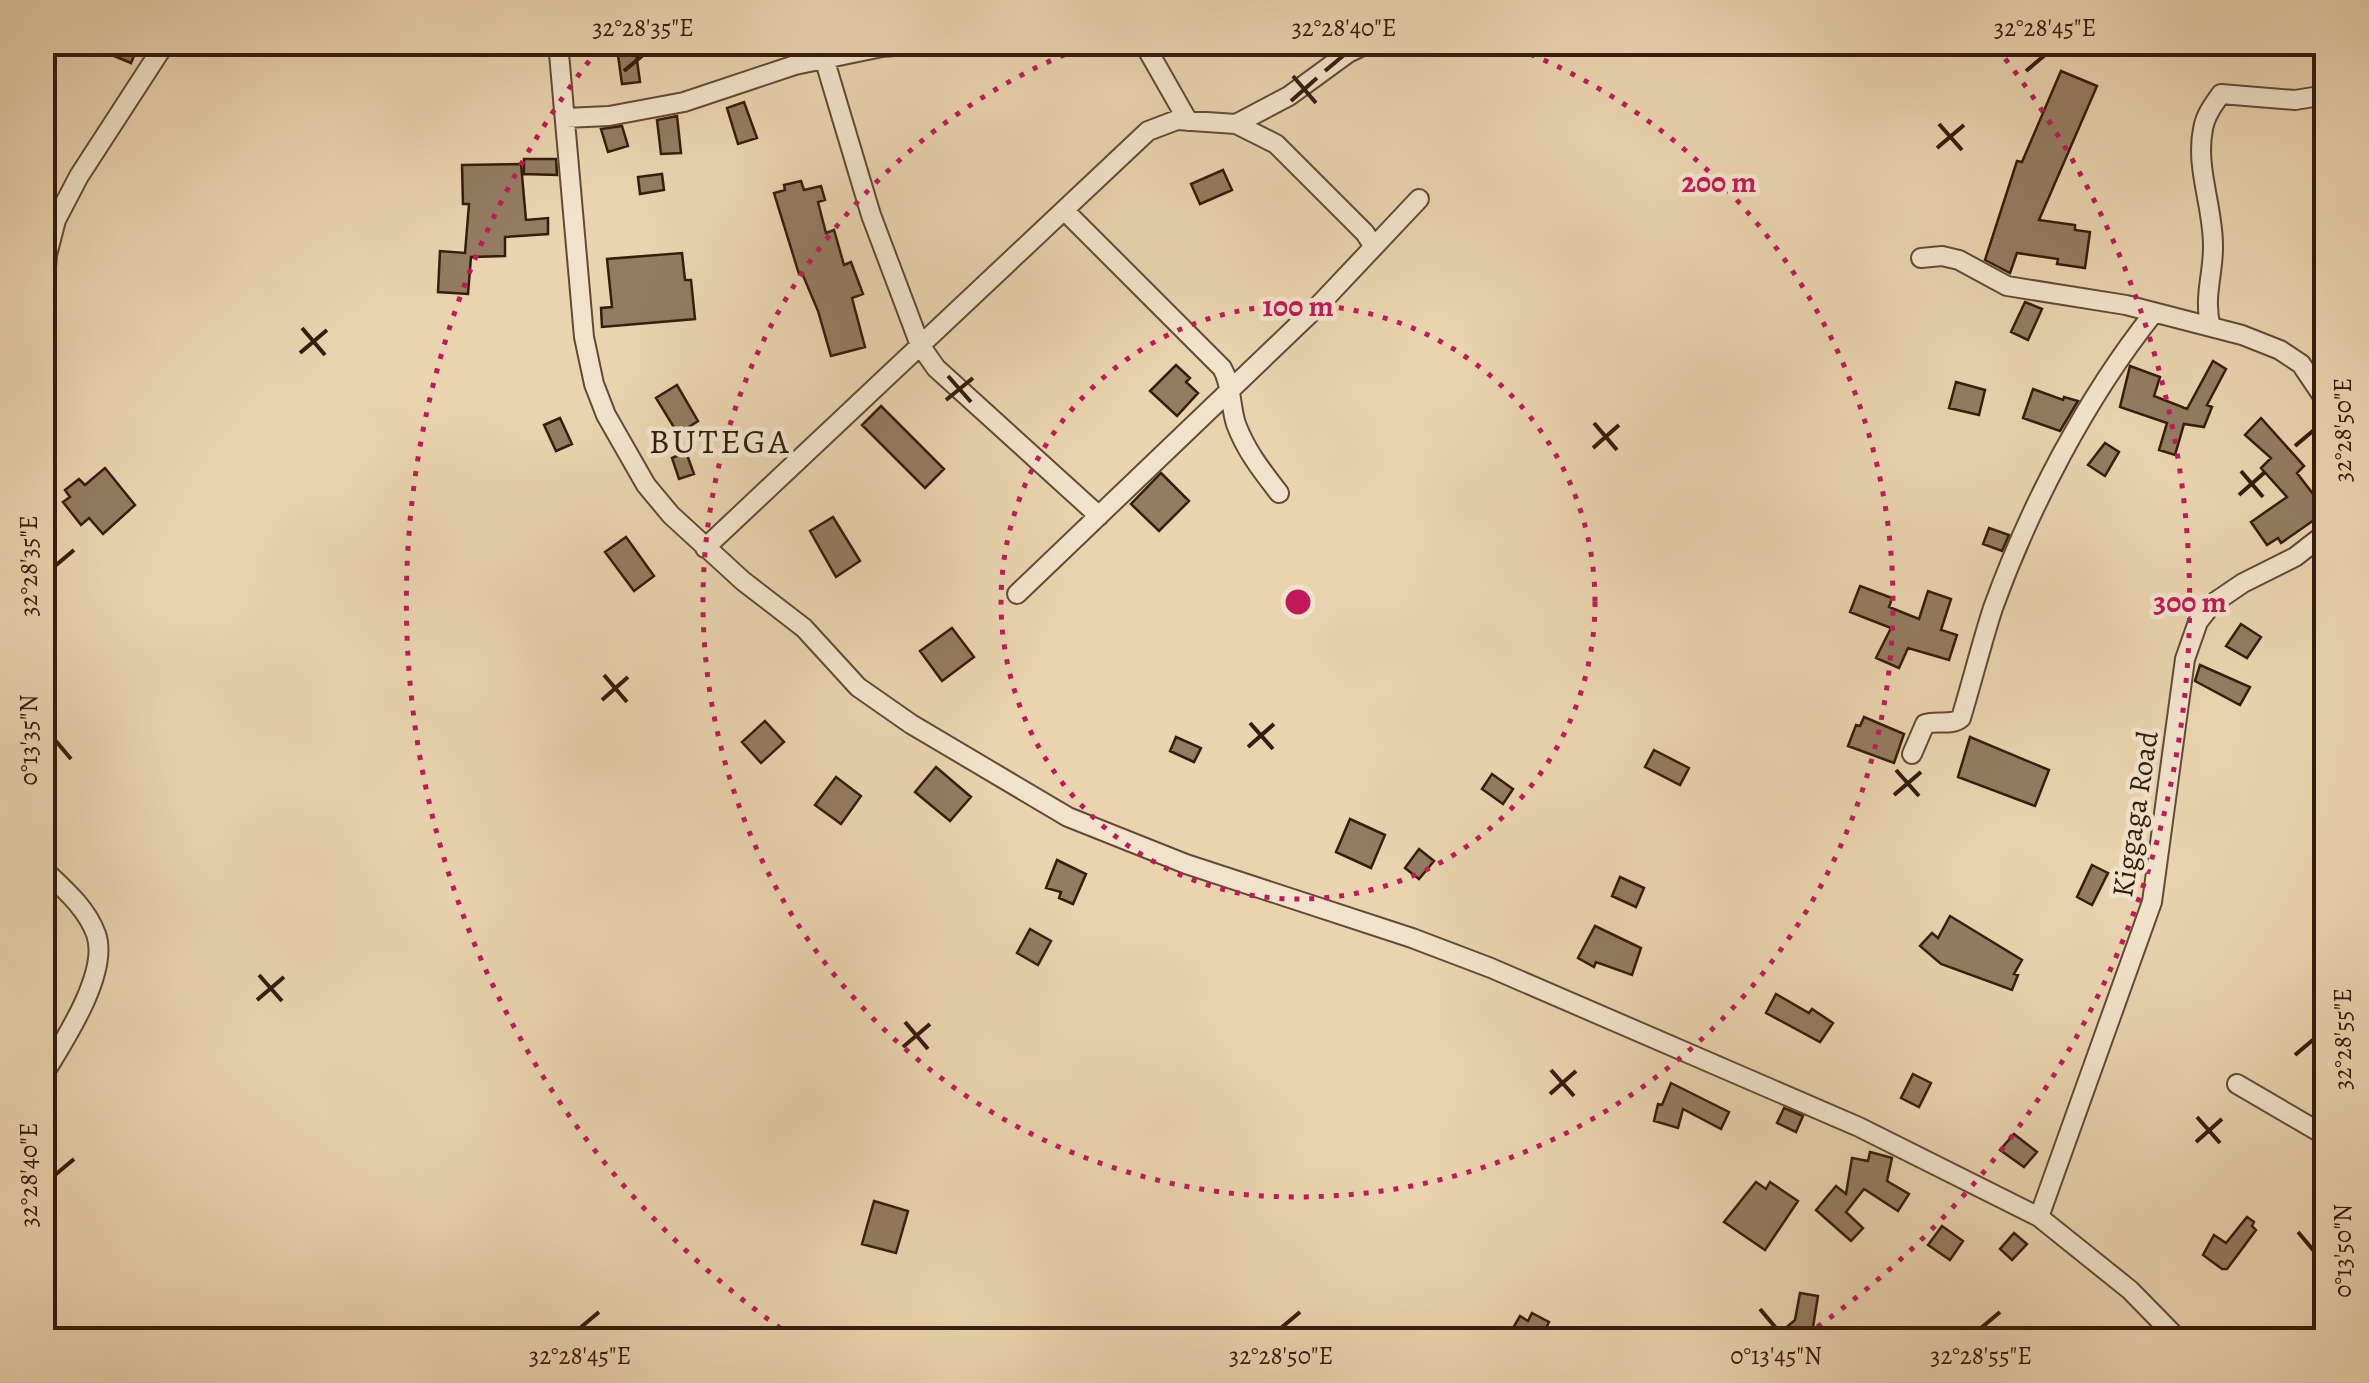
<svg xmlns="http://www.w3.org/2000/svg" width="2369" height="1383" viewBox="0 0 2369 1383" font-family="Alegreya,serif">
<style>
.building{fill:#937c61;stroke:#361c0c;stroke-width:2.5}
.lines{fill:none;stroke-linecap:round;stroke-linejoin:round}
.minor-casing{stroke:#634a35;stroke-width:22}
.minor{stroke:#f1e3cb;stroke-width:18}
.ticks{fill:none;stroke:#361c0c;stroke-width:4}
.ring{fill:none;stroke:#c2185b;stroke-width:5;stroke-dasharray:5 10}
.labels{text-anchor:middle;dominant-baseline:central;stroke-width:9;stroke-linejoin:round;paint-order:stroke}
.street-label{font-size:30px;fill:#361c0c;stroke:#f1e3cb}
.quarter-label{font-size:35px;letter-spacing:2.5px;fill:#361c0c;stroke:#f1e3cb}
.centre{fill:#c2185b;stroke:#f1e3cb;stroke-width:5}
.ring-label{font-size:30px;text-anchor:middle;font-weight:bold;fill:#c2185b;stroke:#f1e3cb;stroke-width:9;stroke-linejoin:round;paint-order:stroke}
.neatline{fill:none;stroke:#361c0c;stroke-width:4}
.ticks-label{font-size:25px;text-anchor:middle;fill:#361c0c}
</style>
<rect width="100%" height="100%" fill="#e9d4af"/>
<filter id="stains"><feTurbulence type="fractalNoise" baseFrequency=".002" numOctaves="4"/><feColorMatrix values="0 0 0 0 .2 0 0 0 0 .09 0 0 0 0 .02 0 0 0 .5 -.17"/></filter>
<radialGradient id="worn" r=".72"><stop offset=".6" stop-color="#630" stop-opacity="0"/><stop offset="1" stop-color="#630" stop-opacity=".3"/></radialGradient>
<path class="building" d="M129 42 138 46 131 63 83 43Z
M636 53 640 82 622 84 618 55Z
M2061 71 2097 86 2039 220 2075 225V230L2090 232 2085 268 2057 264 2058 259 2017 253 2010 273 1985 260 2017 161 2022 162Z
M744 102 757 138 738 144 727 108Z
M677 116 681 153 661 154 657 120Z
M622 126 628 146 608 152 601 129Z
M524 159H556L557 175 524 174Z
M521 164 526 220 548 218V234L505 237V256L471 257 468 294 438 292 440 251 465 253 469 204H463L462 165Z
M1223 170 1232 190 1200 204 1191 184Z
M662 174 664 190 640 194 638 177Z
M801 181 804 190 821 186 825 200 818 202 826 233 834 230 844 265 851 262 863 294 852 298 865 347 831 356 818 311 802 273 799 274 774 193 785 190 784 185Z
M682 253 685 280H691L695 319 602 327 601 308 612 307 607 259Z
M2025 302 2042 309 2028 340 2011 332Z
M2213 361 2226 369 2207 405 2212 407 2204 427 2184 424 2175 455 2159 450 2167 423 2120 407 2130 366 2160 377 2154 396 2187 409Z
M1176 365 1190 378 1186 382 1198 393 1177 416 1150 391Z
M1956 382 1985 390 1979 415 1949 408Z
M677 385 698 421 678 434 656 398Z
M2033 389 2063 400 2064 397 2078 401 2060 431 2023 418Z
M881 406 944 469 925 488 862 425Z
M560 418 572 444 556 451 544 425Z
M2261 418 2304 466 2297 473 2326 511 2316 522 2314 520 2281 543 2278 538 2267 545 2251 522 2287 497 2261 468 2271 458 2245 435Z
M2105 443 2119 452 2105 476 2088 465Z
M686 452 694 474 679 479 672 458Z
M105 468 135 505 103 534 89 518 81 525 63 502 70 497 65 490 79 479 85 485Z
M1161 473 1189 501 1159 531 1131 504Z
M833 517 860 561 836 577 810 531Z
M1989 528 2009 535 2002 551 1983 544Z
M626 537 654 576 634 591 605 552Z
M1860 586 1892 598 1889 607 1919 619 1928 591 1951 599 1941 630 1957 635 1949 660 1908 648 1899 668 1876 658 1891 628 1850 612Z
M2241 624 2261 637 2247 658 2226 646Z
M952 628 974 657 942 681 920 651Z
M2200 665 2250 687 2240 705 2195 681Z
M1864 717 1904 734 1894 763 1848 746 1856 725 1860 726Z
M765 721 784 742 761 763 742 742Z
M1176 737 1201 748 1194 762 1170 751Z
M1970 737 2049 770 2035 806 1958 777Z
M1654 750 1689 768 1680 785 1645 767Z
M936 767 971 797 950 821 915 792Z
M1492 774 1513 789 1503 804 1482 789Z
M836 777 861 796 841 824 815 805Z
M1350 819 1385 835 1371 868 1336 852Z
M1419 849 1434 861 1419 879 1405 868Z
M1057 860 1086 874 1073 904 1059 898 1061 892 1046 888Z
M2092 865 2108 873 2092 905 2077 897Z
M1620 877 1644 888 1636 907 1612 896Z
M1950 916 2022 960 2014 974 2018 975 2012 990 1941 964 1920 946 1932 933 1938 938Z
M1595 926 1641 948 1632 975 1596 962 1594 967 1578 958Z
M1030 929 1051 941 1038 965 1017 953Z
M1776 994 1809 1013 1812 1009 1833 1023 1820 1042 1766 1013Z
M1913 1074 1931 1083 1919 1107 1901 1098Z
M1671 1083 1729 1112 1721 1129 1683 1109 1678 1128 1654 1121 1658 1104 1662 1105Z
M1784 1108 1803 1116 1796 1132 1777 1123Z
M2014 1134 2037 1152 2024 1167 2000 1150Z
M1870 1152 1892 1158 1887 1181 1909 1194 1898 1211 1864 1189 1846 1212 1863 1228 1851 1241 1816 1210 1836 1186 1846 1194 1852 1158 1868 1161Z
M1756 1182 1766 1189 1770 1182 1798 1201 1765 1250 1724 1222Z
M874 1201 908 1211 896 1253 862 1244Z
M2247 1217 2254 1222 2252 1226 2256 1230 2227 1269H2222L2203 1255 2214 1235 2226 1243Z
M1942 1226 1963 1241 1950 1260 1928 1245Z
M2014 1233 2027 1244 2012 1260 2000 1249Z
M1800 1293 1818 1296 1811 1340H1793L1783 1330 1795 1320Z
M1532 1313 1549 1322 1546 1328 1569 1340H1506L1520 1316 1528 1321Z"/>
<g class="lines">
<g class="minor-casing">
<path id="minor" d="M558 42 584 337 594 384 606 415 646 485 671 515 743 581 804 628 858 687 911 724 1068 817 1186 864 1412 938 1491 968 1859 1127 2039 1217 2130 1290 2179 1340
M1143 42 1188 121
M824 58 871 215 920 345 936 368 1099 516
M565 118 609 116 684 102 795 65 882 47 947 42
M1236 124 1289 96 1348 53 1371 42
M1064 210 1222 368C1232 385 1230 405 1236 424 1246 451 1262 471 1279 493
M1921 258 1942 256 1959 260 2007 286 2126 305 2242 335 2280 350 2301 364 2326 401
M42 318 47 255 56 220 79 176 166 42
M2211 327C2203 299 2213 275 2213 248 2214 209 2195 168 2203 129 2205 116 2213 105 2221 94L2295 100 2326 95
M705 548 1148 131 1177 120 1236 124 1276 144 1365 233 1374 247
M1017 594 1320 304 1419 199
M1912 754 1925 724C1937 720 1952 726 1961 718 1972 682 1981 645 1993 608 2029 508 2086 398 2153 314
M42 868C63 888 86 907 96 934 110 973 62 1044 42 1077
M2237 1084 2326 1136
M2039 1217 2152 902 2185 659 2198 622 2212 604 2243 583 2295 557 2326 533
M42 1331 51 1340"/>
</g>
<use href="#minor" class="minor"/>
</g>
<path class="ticks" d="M624 71 643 55M1325 71 1344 55M2026 71 2045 55M1293 76 1316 103M1291 101 1317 78M1939 124 1962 150M1937 148 1964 125M302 328 325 355M300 353 327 330M948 376 971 402M946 400 973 378M1594 423 1617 450M2295 446 2314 430M1593 448 1619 425M2241 471 2263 497M2239 495 2265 472M55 566 74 550M604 675 627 702M602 700 628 677M1250 723 1273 749M55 740 71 759M1248 747 1274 724M1896 770 1919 796M1894 795 1921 772M259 975 282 1001M257 1000 284 977M905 1022 928 1049M903 1047 930 1024M2295 1055 2314 1039M1551 1070 1574 1096M1550 1094 1576 1071M2197 1117 2220 1143M2196 1142 2222 1119M55 1175 74 1159M2298 1232 2314 1251M1760 1309 1776 1328M580 1328 599 1312M1281 1328 1300 1312M1981 1328 2000 1312"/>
<g class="ring">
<circle cx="1298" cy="602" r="297"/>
<path d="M1502 43A595 595 0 1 1 1094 43"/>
<path d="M793 1337A892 892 0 0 1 600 47M1996 47A892 892 0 0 1 1803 1337"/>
</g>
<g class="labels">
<g class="street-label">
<text transform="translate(2135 814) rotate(-81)">Kiggaga Road</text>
</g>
<g class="quarter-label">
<text x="720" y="441">BUTEGA</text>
</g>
</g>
<circle cx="1298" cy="602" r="15" class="centre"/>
<g class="ring-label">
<text x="1719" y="192">200 m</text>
<text x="1298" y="316">100 m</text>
<text x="2190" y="612">300 m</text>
</g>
<rect width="2369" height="1383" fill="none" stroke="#e9d4af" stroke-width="110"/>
<rect x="55" y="55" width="2259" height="1273" class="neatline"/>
<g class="ticks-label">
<text x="643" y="36">32°28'35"E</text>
<text x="1344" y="36">32°28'40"E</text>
<text x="2045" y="36">32°28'45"E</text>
<text transform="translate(2342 430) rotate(-90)" y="9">32°28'50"E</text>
<text transform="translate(28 566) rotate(-90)" y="9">32°28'35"E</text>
<text transform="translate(28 740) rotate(-90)" y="9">0°13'35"N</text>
<text transform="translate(2342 1039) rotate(-90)" y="9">32°28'55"E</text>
<text transform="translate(28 1175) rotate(-90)" y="9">32°28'40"E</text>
<text transform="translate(2342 1251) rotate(-90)" y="9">0°13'50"N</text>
<text x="580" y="1364">32°28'45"E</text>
<text x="1281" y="1364">32°28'50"E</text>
<text x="1776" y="1364">0°13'45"N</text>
<text x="1981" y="1364">32°28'55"E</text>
</g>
<rect width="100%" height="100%" filter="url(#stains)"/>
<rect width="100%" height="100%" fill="url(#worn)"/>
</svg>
